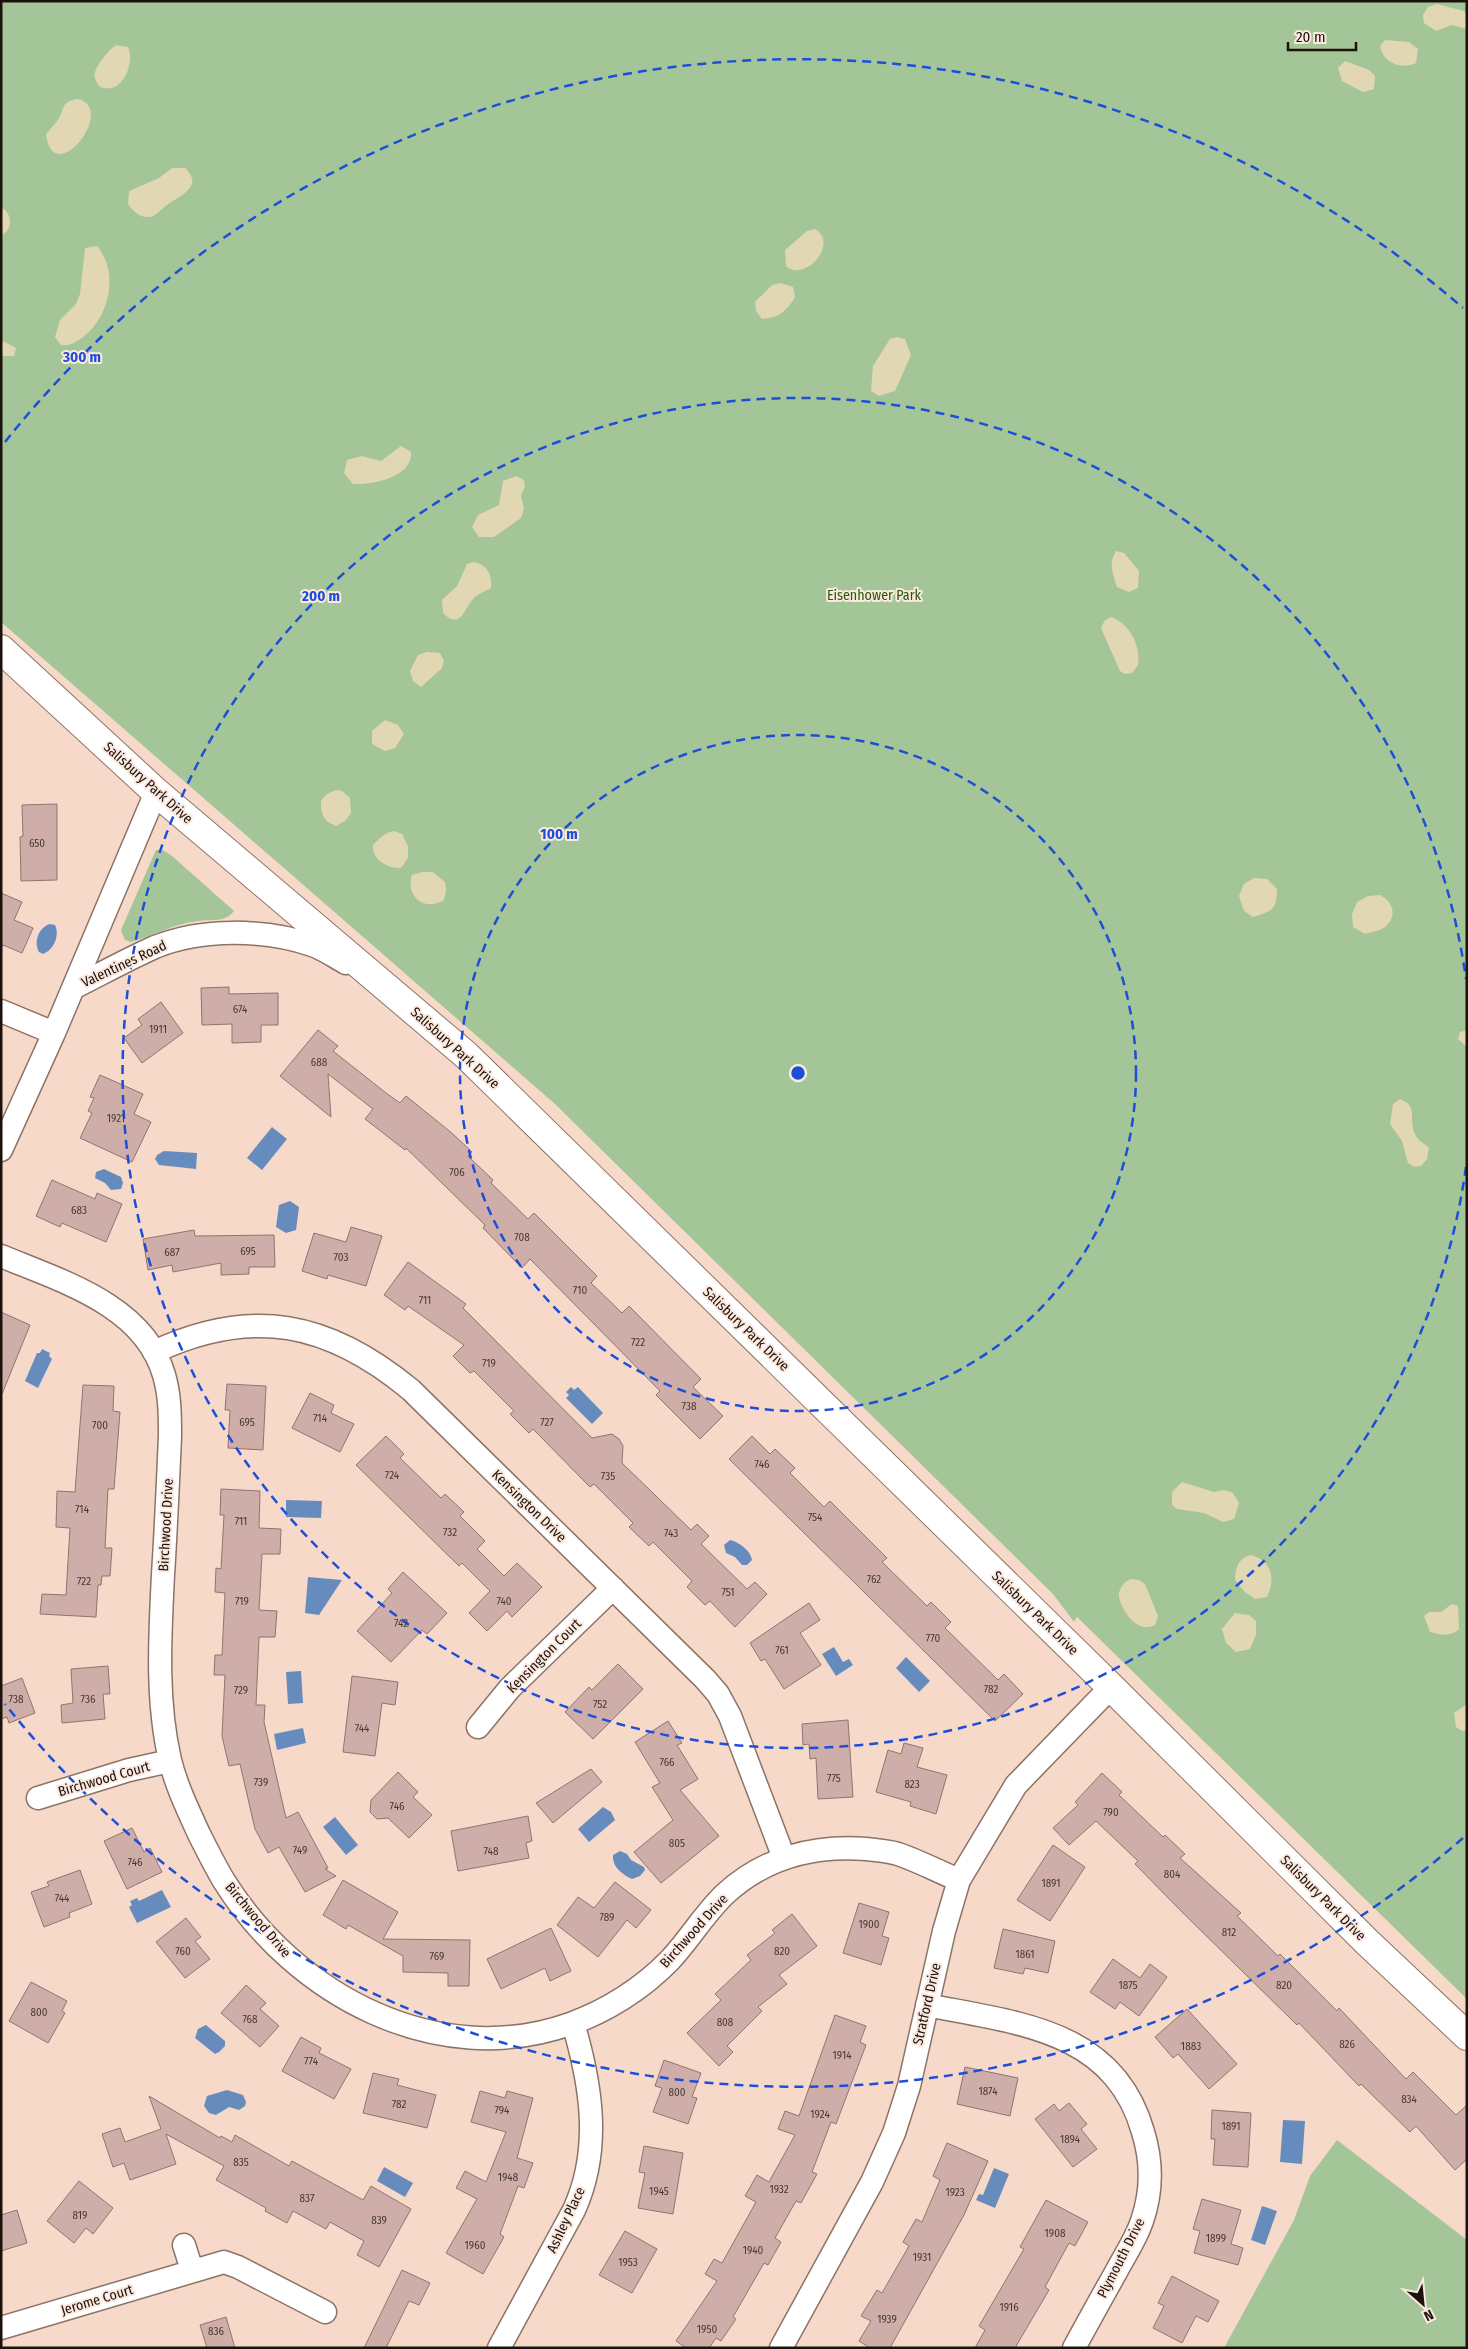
<svg xmlns="http://www.w3.org/2000/svg" width="1468" height="2349" viewBox="0 0 1468 2349" font-family="'Fira Sans Condensed',sans-serif">
<style>
.green{fill:#a4c598}
.sand{fill:#e1d7b2}
.water{fill:#668cbe}
.building{fill:#cfaea9;stroke:#92736f}
.lines{fill:none;stroke-linecap:round;stroke-linejoin:round}
.minor-casing{stroke:#8d7365;stroke-width:25}
.secondary-casing{stroke:#8d7365;stroke-width:30}
.minor{stroke:#fff;stroke-width:22}
.secondary{stroke:#fff;stroke-width:28}
.ring{fill:none;stroke:#1d4ed8;stroke-width:2.5;stroke-dasharray:9 6}
.labels{text-anchor:middle;dominant-baseline:central;stroke-width:4;stroke-linejoin:round;paint-order:stroke}
.number-label{font-size:11px;fill:#493933}
.park-label{font-size:14px;fill:#265607;stroke:#fbe9e0}
.street-label{font-size:14px;fill:#1c120c;stroke:#fbe9e0}
.centre{fill:#1d4ed8;stroke:#fbe9e0;stroke-width:2.5}
.ring-label{font-size:15px;text-anchor:middle;font-weight:bold;fill:#1d4ed8;stroke:#fbe9e0;stroke-width:4;stroke-linejoin:round;paint-order:stroke}
</style>
<rect width="100%" height="100%" fill="#f7d9ca"/>
<path class="green" d="M1 1H1467V1999L1077 1617 1074 1622 1053 1594 555 1104 1 622Z
M156 850H163L172 856 234 911C225 923 211 919 198 921 174 924 154 935 131 942L125 940 121 930Z
M1337 2140 1467 2240V2348H1224L1294 2220 1310 2176Z"/>
<path class="sand" d="M1437 4 1464 11 1467 14V29L1452 25 1436 31 1424 23 1423 15 1428 7Z
M1385 40 1409 42 1418 49 1416 63C1401 70 1383 63 1380 46Z
M116 45 128 47C134 59 127 83 112 88 109 89 103 88 100 87 97 83 93 77 95 72 98 63 109 50 116 45Z
M1345 61 1369 70 1375 76 1374 89 1363 92 1342 81 1338 68Z
M78 99C118 109 53 191 46 134 50 129 54 125 57 121 66 109 59 102 78 99Z
M172 168H185C205 187 179 196 167 205 161 209 155 218 147 217 139 217 132 210 128 204L129 191 159 178Z
M1 207C13 214 13 229 1 236Z
M815 229C840 244 804 283 786 266L785 250 807 231Z
M97 246C120 273 109 318 82 338 74 343 70 346 61 345L55 337 60 320 76 304 80 294 85 248Z
M781 283 793 287 795 297C787 311 779 318 762 319L756 311 755 302 772 285Z
M897 337 905 339 911 355 895 391 879 396 871 391 873 366 890 339Z
M1 340 16 348 14 356H1Z
M401 446 411 452C413 477 373 485 353 484L344 473 347 460 362 456 381 461Z
M516 476 524 480 525 486 521 496 524 509 521 518 494 537H479L472 527 478 515 499 505 503 481Z
M1116 551 1124 553 1139 571 1138 588 1129 592 1117 587C1113 574 1108 564 1116 551Z
M474 562C488 565 492 575 491 588 486 591 478 594 474 598 464 608 461 631 443 613L442 600 457 586 467 564Z
M1111 617C1130 623 1141 647 1138 665L1132 673 1125 674 1120 671 1101 628 1105 620Z
M427 652 440 653 444 661 442 668 421 687 413 681 410 671 418 655Z
M385 720 398 725 404 734 395 748 385 751 372 744V731Z
M336 790 342 791 350 798 351 813 345 821 336 826C322 820 321 814 321 800L327 794Z
M394 831 402 834 408 846V858L401 868C387 868 372 860 373 845 379 839 385 832 394 831Z
M422 872H433L445 882 446 891 444 900C425 912 405 897 412 875Z
M1254 878 1267 879 1277 889C1277 910 1272 911 1253 917L1244 911 1239 896 1244 884Z
M1380 895C1393 902 1398 916 1385 927 1380 931 1371 932 1365 934L1353 927 1352 914 1357 902 1368 896Z
M1467 1030V1047L1458 1039 1460 1032Z
M1400 1099C1419 1106 1408 1119 1415 1134 1417 1140 1424 1143 1429 1148L1427 1159 1421 1166 1414 1167 1408 1163 1402 1141 1390 1124 1393 1104Z
M1182 1482 1214 1492 1224 1490 1233 1493 1239 1503 1234 1519 1223 1522 1204 1513 1177 1509 1172 1505V1492Z
M1250 1555C1272 1560 1276 1578 1267 1597L1255 1599 1245 1592 1235 1580C1236 1567 1237 1560 1250 1555Z
M1131 1579 1139 1580 1145 1584 1158 1616 1155 1625C1138 1634 1122 1612 1119 1597 1118 1591 1122 1586 1125 1582Z
M1452 1604 1458 1606 1459 1629C1450 1637 1441 1635 1430 1632L1424 1616 1429 1612H1441Z
M1235 1613 1249 1615 1256 1621V1635L1250 1649 1236 1652 1226 1643 1222 1629Z
M1467 1704V1730L1462 1731 1456 1727 1454 1713Z"/>
<path class="water" d="M50 924 55 925C60 935 54 950 43 954L39 952C33 942 39 927 50 924Z
M272 1127 287 1139 262 1170 247 1158Z
M164 1151 197 1153 196 1169 159 1165 155 1159 157 1155Z
M104 1169 121 1177 123 1183 121 1189 111 1190 105 1183 95 1178 96 1172Z
M290 1201 299 1207 296 1230 286 1233 276 1227 279 1205Z
M42 1349 50 1353 49 1356 52 1359 38 1388 25 1381 37 1353H40Z
M571 1387 574 1390 578 1387 603 1413 592 1424 566 1398 569 1395 566 1392Z
M286 1500 322 1501 321 1518 286 1517Z
M730 1540C739 1542 751 1551 752 1560L747 1565H742L735 1557 726 1553 724 1545Z
M308 1577 342 1580 319 1615 305 1613Z
M834 1647 843 1662 849 1659 853 1665 836 1676 822 1654Z
M906 1657 930 1681 919 1692 896 1668Z
M301 1671 303 1703 288 1704 286 1672Z
M303 1728 306 1743 277 1750 274 1734Z
M603 1807 611 1812 615 1820 589 1842 578 1829Z
M335 1817 358 1845 346 1855 323 1827Z
M620 1851 627 1854 631 1860 644 1867 645 1870 640 1876 632 1879C622 1874 612 1867 613 1855Z
M162 1890 171 1907 137 1923 129 1907 132 1905 130 1901 137 1898 139 1901Z
M206 2025 225 2041V2046L219 2052 215 2054 195 2038 198 2029Z
M227 2090 243 2095 246 2102 245 2106 239 2110 229 2107 216 2115 209 2113 204 2106 207 2096Z
M1283 2120 1305 2121 1302 2164 1280 2162Z
M384 2167 413 2183 405 2197 377 2181Z
M994 2168 1009 2174 995 2208 976 2200 979 2194 983 2195Z
M1262 2206 1277 2211 1265 2245 1251 2240Z"/>
<path class="building" d="M57 804V880L21 881 20 837 23 836 22 805Z
M1 893 22 902 14 920 33 928 22 953 3 945 1 949Z
M229 987V994L278 993V1025H261V1042L232 1043V1024L202 1025 201 988Z
M161 1002 183 1033 142 1063 124 1038 142 1025 138 1019Z
M318 1030 338 1046 333 1051 386 1093 400 1103 406 1096 453 1134 472 1152 468 1156 493 1180 491 1183 528 1219 534 1213 597 1276 591 1283 622 1313 629 1306 701 1379 693 1387 723 1416 700 1439 656 1395 660 1391 530 1259 522 1268 483 1228 485 1225 406 1148 405 1150 365 1119 373 1109 328 1074 331 1117 280 1076Z
M100 1075 143 1094 134 1114 151 1122 132 1162 80 1138 92 1113 88 1111 94 1098 90 1097Z
M52 1180 95 1199 97 1193 122 1204 106 1242 62 1223 60 1227 36 1216Z
M351 1227 382 1236 366 1286 328 1275 327 1279 302 1271 314 1233 346 1242Z
M194 1230 195 1236 274 1235 275 1267H249V1274L221 1275V1263L173 1272 172 1265 148 1270 143 1239Z
M408 1262 466 1304 463 1308 592 1438 612 1434 619 1439 623 1446 622 1463 691 1530 697 1524 709 1536 701 1544 747 1589 755 1582 767 1594 735 1627 710 1601 705 1605 687 1587 692 1581 653 1542 649 1546 629 1527 633 1523 594 1484 590 1487 533 1429 529 1433 510 1414 514 1411 474 1371 470 1373 453 1356 464 1345 408 1306 405 1310 384 1295Z
M1 1312 30 1325 2 1394H1Z
M227 1384 266 1386 263 1450 228 1448 230 1410H225Z
M83 1385 114 1386 113 1411 120 1412 114 1489H108L105 1548H112L110 1576H102L101 1585H98L96 1617 40 1614 42 1594 66 1595 70 1528 56 1527 57 1491 75 1492Z
M310 1393 334 1405 331 1413 354 1424 340 1452 292 1428Z
M386 1436 404 1454 400 1458 441 1498 445 1494 464 1512 460 1516 485 1541 477 1549 504 1576 517 1563 542 1587 512 1617 507 1611 487 1631 469 1613 490 1591 462 1563 459 1566 356 1465Z
M752 1436 770 1454 775 1449 795 1468 790 1473 824 1507 830 1501 887 1558 882 1562 927 1606 931 1602 951 1622 945 1628 998 1680 1004 1674 1023 1694 995 1721 729 1459Z
M221 1489 260 1491 259 1528 281 1529 280 1554H262L259 1610 277 1611 275 1637H259L256 1705H265L264 1722 286 1818 298 1812 328 1868 325 1869 336 1876 305 1892 279 1847 268 1853 255 1829 240 1764 229 1766 222 1736 225 1675H214L215 1655H222L225 1593 215 1592 216 1568 221 1569 224 1515H220Z
M403 1572 447 1613 427 1634 422 1630 391 1662 357 1631 392 1593 388 1589Z
M809 1603 820 1620 800 1633 821 1665 784 1689 765 1659 761 1661 750 1643Z
M618 1664 643 1689 593 1739 565 1712 589 1687 592 1690Z
M108 1666 110 1694H103L105 1719 62 1723 61 1705 73 1703 71 1669Z
M352 1676 398 1682 395 1705 382 1703 375 1756 343 1752Z
M22 1678 35 1713 9 1723 7 1717 1 1719V1686Z
M848 1720 853 1797 818 1799 816 1758 810 1759 809 1744 803 1745 802 1724Z
M668 1721 682 1743 677 1745 698 1779 680 1790 719 1836 661 1883 634 1852 673 1820 652 1787 660 1783 635 1742Z
M904 1743 923 1748 917 1767 947 1775 936 1814 910 1806 911 1802 876 1792 888 1750 901 1754Z
M591 1769 602 1782 553 1823 536 1803Z
M398 1772 418 1792 413 1797 432 1815 409 1838 388 1818 377 1819 370 1812 371 1800Z
M1102 1773 1122 1792 1119 1795 1163 1837 1165 1835 1185 1854 1180 1858 1241 1913 1237 1916 1278 1956 1280 1954 1337 2011 1339 2008 1406 2079 1413 2072 1456 2115 1467 2105V2159L1455 2170 1416 2126 1410 2132 1361 2084 1359 2086 1299 2023 1297 2025 1181 1911 1135 1864 1138 1861 1096 1821 1069 1845 1053 1828 1078 1805 1075 1802Z
M528 1816 532 1841 526 1843 529 1858 458 1871 451 1831Z
M132 1828 144 1852 150 1848 162 1872 127 1889 104 1841Z
M1053 1845 1085 1867 1050 1921 1017 1900Z
M80 1870 92 1904 69 1913 70 1917 44 1927 31 1892 49 1886 47 1882Z
M343 1880 398 1912 383 1939 470 1940 469 1986H448V1973L403 1972V1956L348 1925 346 1929 323 1915Z
M615 1882 651 1910 636 1928 627 1920 598 1957 557 1925 578 1897 594 1908Z
M859 1903 889 1912 882 1936 889 1938 881 1965 843 1953Z
M792 1914 817 1946 779 1975 787 1984 758 2007 762 2011 727 2046 733 2052 719 2066 687 2033 721 2000 715 1994 751 1960 747 1955 775 1933 772 1930Z
M186 1918 201 1937 195 1941 210 1959 185 1978 156 1942Z
M551 1928 571 1971 550 1981 545 1968 501 1989 487 1959Z
M1003 1929 1055 1941 1048 1973 1025 1968 1023 1974 994 1968Z
M1113 1959 1140 1978 1150 1964 1167 1977 1139 2016 1120 2002 1115 2009 1090 1992Z
M31 1982 67 2001 62 2011 65 2013 48 2043 9 2021Z
M246 1985 266 2003 260 2009 279 2026 260 2047 221 2013Z
M1187 2009 1237 2064 1209 2089 1178 2054 1173 2058 1155 2037Z
M835 2015 866 2026 860 2042 866 2045 836 2124 831 2122 812 2172 817 2174 801 2203 796 2201 775 2238 781 2242 768 2265 764 2263 733 2317 736 2319 721 2341 716 2338 709 2348H686L676 2341 717 2281 705 2274 714 2259 722 2263 756 2202 745 2196 757 2175 769 2182 795 2135 778 2129 785 2111 799 2116Z
M301 2037 321 2048 319 2053 351 2069 334 2099 282 2071Z
M664 2060 701 2073 692 2097 697 2098 688 2124 653 2112 662 2088 655 2086Z
M965 2067 1018 2078 1010 2116 957 2104Z
M373 2073 399 2079 397 2085 436 2095 427 2128 363 2113Z
M480 2091 505 2098 507 2091 533 2098 517 2158 533 2163 524 2188 518 2186 500 2234 504 2237 483 2274 446 2253 477 2199 456 2188 465 2171 486 2182 506 2132 471 2122Z
M149 2096 220 2138 221 2136 232 2142 235 2135 289 2166 292 2161 363 2200 371 2186 411 2209 379 2267 357 2255 364 2241 330 2222 326 2229 293 2211 287 2223 265 2211 266 2208 216 2180 224 2166 166 2134 176 2164 130 2180 124 2163 113 2167 102 2134 120 2128 125 2142 161 2129Z
M1069 2103 1087 2124 1081 2129 1097 2149 1073 2167 1035 2119 1054 2104 1059 2111Z
M1212 2110 1251 2113 1248 2167 1213 2165 1215 2139H1211Z
M947 2143 988 2161 964 2215 890 2348H870L859 2341 871 2321 861 2316 877 2290 882 2293 909 2246 903 2242 916 2219 922 2222 940 2180 933 2176Z
M644 2146 683 2153 673 2214 638 2208 645 2173 639 2172Z
M79 2181 113 2208 93 2234 86 2228 74 2243 47 2221Z
M1202 2199 1241 2210 1231 2244 1243 2248 1238 2265 1194 2253 1200 2231 1193 2229Z
M1046 2200 1088 2222 1075 2246 1069 2243 1045 2287 1049 2290 1015 2348H975L985 2330 979 2326 1024 2249 1020 2247Z
M17 2210 27 2243 1 2251V2215Z
M625 2231 657 2249 632 2293 599 2275Z
M402 2270 430 2283 419 2305 409 2301 386 2348H364Z
M1172 2276 1219 2301 1208 2322 1196 2316 1182 2343 1153 2328 1164 2306 1158 2303Z
M226 2317 235 2348H207L200 2325Z"/>
<g class="lines">
<g class="minor-casing">
<path id="minor" d="M73 988C101 974 128 959 155 947 202 928 265 929 312 945 324 949 335 957 346 963
M1 1011 54 1033
M1 1150 54 1033 156 792
M1 1256C61 1281 144 1305 164 1375 170 1395 170 1416 170 1436 168 1482 166 1529 163 1575 160 1636 156 1700 170 1760 176 1785 188 1810 199 1834 207 1850 215 1866 224 1881 295 1995 437 2071 570 2024 607 2011 643 1988 670 1960 689 1940 704 1914 725 1894 764 1858 814 1845 866 1849 877 1850 888 1851 898 1854 919 1861 939 1872 959 1880
M154 1352C252 1306 329 1322 411 1390L705 1679 718 1694 730 1716 784 1858
M478 1727 510 1688 613 1588
M38 1798 129 1770 170 1761
M927 2005C1016 2023 1114 2029 1143 2132 1152 2161 1152 2192 1142 2221 1136 2239 1125 2255 1116 2272 1102 2297 1088 2322 1074 2348
M184 2245 192 2270
M1 2328 224 2262 238 2267 325 2312
M499 2348 574 2210C602 2149 591 2084 573 2023
M781 2348 872 2182 894 2133 909 2086 944 1931 959 1880 1016 1785 1111 1687"/>
</g>
<g class="secondary-casing">
<path id="secondary" d="M1 649 156 792 466 1055 1111 1687 1367 1942 1467 2036"/>
</g>
<use href="#minor" class="minor"/>
<use href="#secondary" class="secondary"/>
</g>
<g class="ring">
<circle cx="798" cy="1073" r="338"/>
<path d="M1466 1167A675 675 0 1 1 1466 979"/>
<path d="M1463 1838A1013 1013 0 0 1 5 1704M5 442A1013 1013 0 0 1 1463 308"/>
</g>
<g class="labels">
<g class="number-label">
<text x="37" y="843">650</text>
<text x="240" y="1009">674</text>
<text x="158" y="1029">1911</text>
<text x="319" y="1062">688</text>
<text x="116" y="1118">1921</text>
<text x="457" y="1172">706</text>
<text x="79" y="1210">683</text>
<text x="522" y="1237">708</text>
<text x="248" y="1251">695</text>
<text x="172" y="1252">687</text>
<text x="341" y="1257">703</text>
<text x="580" y="1290">710</text>
<text x="425" y="1300">711</text>
<text x="638" y="1342">722</text>
<text x="489" y="1363">719</text>
<text x="689" y="1406">738</text>
<text x="320" y="1418">714</text>
<text x="247" y="1422">695</text>
<text x="547" y="1422">727</text>
<text x="100" y="1425">700</text>
<text x="762" y="1464">746</text>
<text x="392" y="1475">724</text>
<text x="608" y="1476">735</text>
<text x="82" y="1509">714</text>
<text x="815" y="1517">754</text>
<text x="241" y="1521">711</text>
<text x="450" y="1532">732</text>
<text x="671" y="1533">743</text>
<text x="874" y="1579">762</text>
<text x="84" y="1581">722</text>
<text x="728" y="1592">751</text>
<text x="242" y="1601">719</text>
<text x="504" y="1601">740</text>
<text x="401" y="1623">742</text>
<text x="933" y="1638">770</text>
<text x="782" y="1650">761</text>
<text x="991" y="1689">782</text>
<text x="241" y="1690">729</text>
<text x="16" y="1699">738</text>
<text x="88" y="1699">736</text>
<text x="600" y="1704">752</text>
<text x="362" y="1728">744</text>
<text x="667" y="1762">766</text>
<text x="834" y="1778">775</text>
<text x="261" y="1782">739</text>
<text x="912" y="1784">823</text>
<text x="397" y="1806">746</text>
<text x="1111" y="1812">790</text>
<text x="677" y="1843">805</text>
<text x="300" y="1850">749</text>
<text x="491" y="1851">748</text>
<text x="135" y="1862">746</text>
<text x="1172" y="1874">804</text>
<text x="1051" y="1883">1891</text>
<text x="62" y="1898">744</text>
<text x="607" y="1917">789</text>
<text x="869" y="1924">1900</text>
<text x="1229" y="1932">812</text>
<text x="183" y="1951">760</text>
<text x="782" y="1951">820</text>
<text x="1025" y="1954">1861</text>
<text x="437" y="1956">769</text>
<text x="1128" y="1985">1875</text>
<text x="1284" y="1985">820</text>
<text x="39" y="2012">800</text>
<text x="250" y="2019">768</text>
<text x="725" y="2022">808</text>
<text x="1347" y="2044">826</text>
<text x="1191" y="2046">1883</text>
<text x="842" y="2055">1914</text>
<text x="311" y="2061">774</text>
<text x="988" y="2091">1874</text>
<text x="677" y="2092">800</text>
<text x="1409" y="2099">834</text>
<text x="399" y="2104">782</text>
<text x="502" y="2110">794</text>
<text x="820" y="2114">1924</text>
<text x="1231" y="2126">1891</text>
<text x="1070" y="2139">1894</text>
<text x="241" y="2162">835</text>
<text x="508" y="2177">1948</text>
<text x="779" y="2189">1932</text>
<text x="659" y="2191">1945</text>
<text x="955" y="2192">1923</text>
<text x="307" y="2198">837</text>
<text x="80" y="2215">819</text>
<text x="379" y="2220">839</text>
<text x="1055" y="2233">1908</text>
<text x="1216" y="2238">1899</text>
<text x="475" y="2245">1960</text>
<text x="753" y="2250">1940</text>
<text x="922" y="2257">1931</text>
<text x="628" y="2262">1953</text>
<text x="1009" y="2307">1916</text>
<text x="887" y="2319">1939</text>
<text x="707" y="2329">1950</text>
<text x="216" y="2331">836</text>
</g>
<g class="park-label">
<text x="874" y="595">Eisenhower Park</text>
</g>
<g class="street-label">
<text transform="translate(148 783) rotate(42)">Salisbury Park Drive</text>
<text transform="translate(124 964) rotate(-25)">Valentines Road</text>
<text transform="translate(455 1048) rotate(42)">Salisbury Park Drive</text>
<text transform="translate(746 1329) rotate(44)">Salisbury Park Drive</text>
<text transform="translate(529 1506) rotate(44)">Kensington Drive</text>
<text transform="translate(166 1525) rotate(-87)">Birchwood Drive</text>
<text transform="translate(1035 1613) rotate(44)">Salisbury Park Drive</text>
<text transform="translate(544 1656) rotate(-45)">Kensington Court</text>
<text transform="translate(104 1779) rotate(-16)">Birchwood Court</text>
<text transform="translate(1323 1898) rotate(45)">Salisbury Park Drive</text>
<text transform="translate(258 1920) rotate(50)">Birchwood Drive</text>
<text transform="translate(694 1931) rotate(-48)">Birchwood Drive</text>
<text transform="translate(927 2004) rotate(-77)">Stratford Drive</text>
<text transform="translate(566 2220) rotate(-65)">Ashley Place</text>
<text transform="translate(1121 2258) rotate(-63)">Plymouth Drive</text>
<text transform="translate(97 2300) rotate(-17)">Jerome Court</text>
</g>
</g>
<circle cx="798" cy="1073" r="8" class="centre"/>
<g class="ring-label">
<text x="82" y="362">300 m</text>
<text x="321" y="601">200 m</text>
<text x="559" y="839">100 m</text>
</g>
<rect width="1468" height="2349" fill="none" stroke="#1c120c" stroke-width="5"/>
<g transform="translate(1423 2304) rotate(153)" stroke="#fbe9e0" stroke-width="4" paint-order="stroke">
<path d="M0-4L9 19L0 12L-9 19Z" fill="#1c120c"/>
<text y="-8" font-size="14" font-weight="bold" text-anchor="middle" fill="#1c120c">N</text>
</g>
<path d="M1288 42v8h68v-8" fill="none" stroke="#1c120c" stroke-width="2.5"/>
<text x="1296" y="42" font-size="15" fill="#1c120c" stroke="#fbe9e0" stroke-width="4" paint-order="stroke">20 m</text>
</svg>
